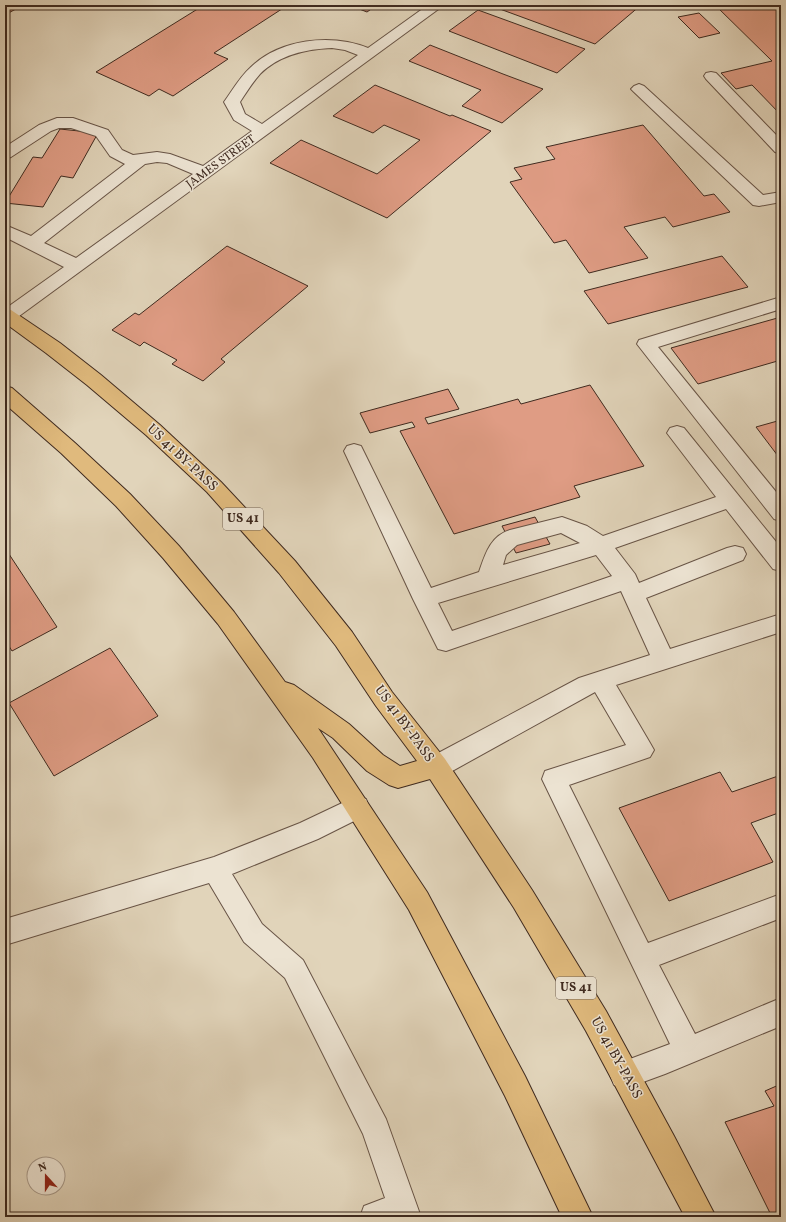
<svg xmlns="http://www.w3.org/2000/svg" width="786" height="1222" viewBox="0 0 786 1222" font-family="Vollkorn,serif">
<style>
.building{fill:#df9c84;stroke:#3f2a1f}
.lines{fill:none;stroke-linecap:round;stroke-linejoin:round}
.minor-casing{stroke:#685446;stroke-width:2}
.major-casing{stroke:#3f2a1f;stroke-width:2}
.minor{fill:#ece3d2;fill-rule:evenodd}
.major{fill:#e0ba7d;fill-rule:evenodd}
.labels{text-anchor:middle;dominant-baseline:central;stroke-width:3;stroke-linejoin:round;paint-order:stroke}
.far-street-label{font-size:12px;fill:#3f2a1f;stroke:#ece3d2}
.shield{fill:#ece3d2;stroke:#736255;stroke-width:1}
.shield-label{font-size:13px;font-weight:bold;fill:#3f2a1f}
.street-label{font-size:14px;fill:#3f2a1f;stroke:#ece3d2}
</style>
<rect width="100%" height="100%" fill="#e1d4ba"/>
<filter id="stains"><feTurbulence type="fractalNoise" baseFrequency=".005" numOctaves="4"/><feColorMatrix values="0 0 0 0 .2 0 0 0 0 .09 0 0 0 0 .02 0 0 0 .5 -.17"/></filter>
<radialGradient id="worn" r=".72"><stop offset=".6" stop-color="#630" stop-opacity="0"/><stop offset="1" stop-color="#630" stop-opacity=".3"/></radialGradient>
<path class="building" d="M5 5H23L5 15Z
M204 5H288L214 53 228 59 173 96 159 89 149 96 96 72Z
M349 5H377L367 12Z
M489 5H563L570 8 573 5H641L595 44Z
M715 5H781V115L752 85 736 89 721 73 772 61Z
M478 10 585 49 557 73 449 31Z
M699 13 720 33 699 38 678 17Z
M430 45 503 74 543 89 502 123 462 106 481 90 409 61Z
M375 85 450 116 452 115 491 131 387 218 270 163 301 140 377 174 420 140 384 125 373 133 333 116Z
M643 125 704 196 714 194 730 212 673 227 665 217 624 227 648 258 589 273 566 240 554 243 510 182 522 179 514 168 555 159 546 147Z
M60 129 98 133 73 178 61 176 43 207 5 203 33 157 42 158Z
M227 246 308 286 221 359 225 362 203 381 172 364 177 360 144 342 140 346 112 330 135 313 139 315Z
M722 256 748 287 608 324 584 291Z
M781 317V360L698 384 671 348Z
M590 385 644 466 574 486 580 497 454 534 400 431 415 427 412 422 370 433 360 413 448 389 459 409 425 418 428 424 518 399 521 404Z
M781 420V460L756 427Z
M535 517 550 544 516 553 502 526Z
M5 548 57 627 12 651 5 640Z
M110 648 158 716 54 776 9 703Z
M720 772 732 792 781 775V812L751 823 773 862 669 901 619 808Z
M781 1084V1217H772L725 1122 774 1106 765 1091Z"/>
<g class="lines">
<g class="minor-casing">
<path id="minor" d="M428 5H444L11 322 5 324V309L64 267 5 237V225L31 236 125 164 110 156 96 136 71 128H59L51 131 11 157 5 159V147L39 125 57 118H73L108 130 122 150 133 155 157 152 170 154 203 166 252 131 234 120 224 102C232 91 240 77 250 68 279 39 331 33 368 48ZM332 48 345 50 358 55 262 124 245 114 240 102C246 93 252 83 260 74 279 55 306 49 332 48ZM157 162 167 163 193 174 76 258 44 243 145 164Z
M711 72 716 73 781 140V154L775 152 706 79 704 76 706 73Z
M639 84 644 86 763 195 781 192V202L759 206 753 205 634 92 631 89 634 86Z
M781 297V309L658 347 781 498V521L774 519 637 344 639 340Z
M677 426 684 428 781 548V571L773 569 726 509 615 548 635 574 639 583 727 548 735 546 743 548 746 554 743 560 646 598 670 649 781 614V632L616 685 650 743 654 750 650 757 569 785 648 943 781 894V918L659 965 695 1034 781 998V1026L665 1074 624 1089 614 1085 610 1075 614 1065 670 1044 542 779 545 771 626 745 595 692 445 775 436 778 427 775 424 767 427 759 579 678 650 655 621 591 446 651 438 649 413 599 344 451 347 446 354 444 361 446 431 588 479 572C485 555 490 536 510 530L562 517 587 526 603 536 716 497 667 433 670 428ZM561 533 580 543 503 565 506 555 517 545ZM596 555 612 576 452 631 438 603Z
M357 796 366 799 369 807 366 815 318 839 232 874 262 924 303 960 386 1119 421 1217H360L364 1206 385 1198 363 1134 285 978 244 942 209 883 5 945V919L214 857 300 823Z"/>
</g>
<g class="major-casing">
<path id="major" d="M5 308 11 310 60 343 101 375 160 425 221 482 295 561 352 632 392 692 445 759 532 890 606 1011 674 1136 716 1217H685L586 1031 514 908 430 779 398 788 389 785 367 771 333 738 318 728 427 892 525 1076 593 1217H562L505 1096 409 910 313 758 218 624 163 558 116 506 61 453 5 404V386L12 388 75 443 130 494 179 546 234 612 285 682 294 685 349 724 383 755 400 766 417 761 376 706 336 646 279 573 207 492 146 435 87 385 46 353 5 323Z"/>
</g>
<use href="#minor" class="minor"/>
<use href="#major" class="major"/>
</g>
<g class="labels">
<g class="far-street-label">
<text transform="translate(221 162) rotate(-36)">JAMES STREET</text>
</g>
<g class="shield">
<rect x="223" y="508" width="40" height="22" rx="3"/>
<rect x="556" y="977" width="40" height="22" rx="3"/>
</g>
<g class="shield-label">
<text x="243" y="519">US 41</text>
<text x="576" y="988">US 41</text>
</g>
<g class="street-label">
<text transform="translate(182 458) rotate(43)">US 41 BY-PASS</text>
<text transform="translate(404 724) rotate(54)">US 41 BY-PASS</text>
<text transform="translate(616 1058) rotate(61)">US 41 BY-PASS</text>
</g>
</g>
<rect width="786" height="1222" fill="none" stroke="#e1d4ba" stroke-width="20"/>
<rect x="6" y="6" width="774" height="1210" fill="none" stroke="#3f2a1f" stroke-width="2"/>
<rect x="10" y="10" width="766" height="1202" fill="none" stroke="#3f2a1f"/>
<g transform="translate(46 1176) rotate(339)"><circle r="19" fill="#ece3d2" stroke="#a7998a"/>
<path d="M0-3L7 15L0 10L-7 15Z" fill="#8f2418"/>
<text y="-6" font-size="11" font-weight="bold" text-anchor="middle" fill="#3f2a1f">N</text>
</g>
<rect width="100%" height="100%" filter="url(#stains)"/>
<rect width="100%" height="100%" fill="url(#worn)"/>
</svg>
